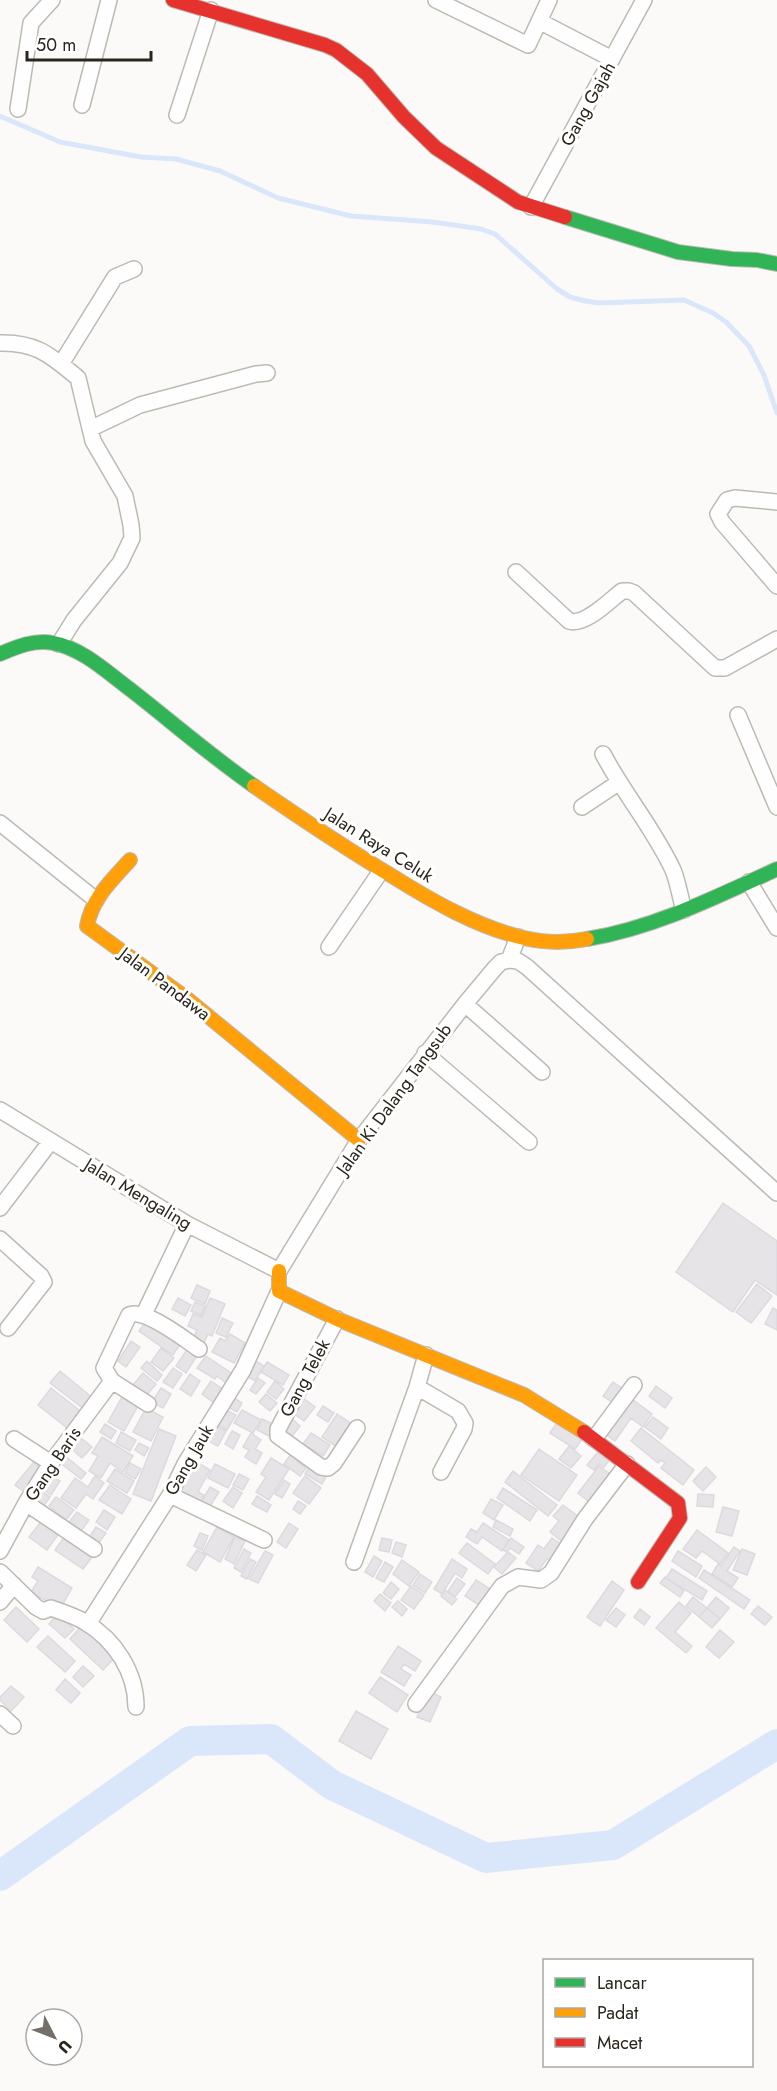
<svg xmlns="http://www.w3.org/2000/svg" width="777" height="2091" viewBox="0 0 777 2091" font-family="Jost,sans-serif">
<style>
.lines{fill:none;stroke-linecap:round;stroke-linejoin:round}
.stream{stroke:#dae7fb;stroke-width:5}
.river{stroke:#dae7fb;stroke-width:30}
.building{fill:#e7e4e8;stroke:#dcdade;stroke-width:1.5}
.street-casing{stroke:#bdbab4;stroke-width:18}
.fast-casing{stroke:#bdbab4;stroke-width:16}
.slow-casing{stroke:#bdbab4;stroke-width:16}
.jam-casing{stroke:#bdbab4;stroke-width:16}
.street{stroke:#fffefe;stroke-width:15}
.fast{stroke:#30b455;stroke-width:14}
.slow{stroke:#ff9f0a;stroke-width:14}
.jam{stroke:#e5322d;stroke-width:14}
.labels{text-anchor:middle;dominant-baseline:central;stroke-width:6;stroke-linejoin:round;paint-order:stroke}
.street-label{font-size:18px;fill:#2a261b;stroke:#fff}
</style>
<rect width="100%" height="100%" fill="#fcfaf8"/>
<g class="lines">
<path class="stream" d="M0 116 60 142 141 157 176 159 220 171 278 198 351 216 433 222 481 229 495 234 557 289 570 297 585 301 600 303 684 300 713 313 726 322 749 346 764 375 777 413"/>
<path class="river" d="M0 1876 190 1741 271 1739 332 1785 486 1858 613 1845 777 1744"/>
</g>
<path class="building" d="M723 1203 777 1241V1295L755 1280 733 1312 676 1272Z
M757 1284 772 1296 751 1323 736 1312Z
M197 1285 210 1291 205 1304 191 1298Z
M178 1298 191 1305 185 1316 172 1309Z
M210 1298 225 1304 212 1336 208 1334 203 1345 192 1341 197 1330 188 1326 193 1314 202 1317Z
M195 1302 205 1306 201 1315 191 1311Z
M773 1308 777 1310V1330L765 1324Z
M222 1318 233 1323 226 1337 216 1333Z
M147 1320 181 1343 173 1355 139 1331Z
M230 1334 245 1343 234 1363 212 1352 220 1338 225 1341Z
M131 1341 140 1347 126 1367 118 1361Z
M161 1348 174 1358 163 1371 151 1362Z
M188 1348 198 1354 186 1373 176 1366Z
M206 1356 237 1377 230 1386 217 1376 215 1379 197 1368Z
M254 1360 264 1366 255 1381 245 1375Z
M147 1361 162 1375 157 1381 141 1368Z
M267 1362 289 1375 283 1385 261 1372Z
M173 1368 182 1374 173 1388 163 1382Z
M60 1371 94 1399 85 1410 50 1383Z
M143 1373 156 1384 146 1396 133 1385Z
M190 1374 200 1381 191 1396 180 1389Z
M258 1378 265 1383 256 1394 250 1390Z
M211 1381 227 1392 217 1405 202 1394Z
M275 1381 284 1389 276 1399 267 1392Z
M613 1382 626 1391 616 1405 603 1396Z
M656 1386 672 1398 665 1408 649 1396Z
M51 1388 84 1414 71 1431 38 1405Z
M161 1388 171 1394 163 1408 152 1402Z
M266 1394 277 1403 270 1411 259 1402Z
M123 1395 139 1404 124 1431 108 1422Z
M629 1397 652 1414 643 1427 631 1418 615 1441 604 1433Z
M234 1398 242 1403 237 1412 228 1407Z
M303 1398 315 1407 304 1421 293 1413Z
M323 1406 334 1413 328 1422 317 1415Z
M146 1408 163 1417 151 1441 133 1432Z
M224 1409 236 1415 227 1430 216 1423Z
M242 1410 261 1420 253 1433 234 1423Z
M337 1414 355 1426 340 1449 322 1437Z
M653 1417 668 1428 661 1439 645 1427Z
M291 1418 300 1426 292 1436 283 1428Z
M560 1418 585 1435 575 1449 550 1433Z
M262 1419 275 1425 269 1436 257 1430Z
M105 1424 116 1431 111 1439 100 1432Z
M215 1425 226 1431 218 1446 206 1440Z
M641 1428 694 1470 683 1485 661 1468 665 1463 661 1460 658 1463 631 1441Z
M159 1429 176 1436 151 1501 133 1494Z
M232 1431 240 1435 233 1449 225 1444Z
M121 1432 136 1440 130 1451 116 1443Z
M251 1433 261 1440 255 1449 262 1453 256 1464 245 1457 249 1450 243 1447Z
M311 1433 330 1445 323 1456 303 1444Z
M77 1435 92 1447 82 1458 68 1446Z
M102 1437 133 1456 123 1472 110 1463 101 1478 89 1471 98 1456 92 1453Z
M139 1443 149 1448 144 1456 135 1450Z
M569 1446 581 1456 571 1468 559 1459Z
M602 1447 613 1456 604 1467 599 1464 594 1470 587 1465Z
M539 1449 577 1475 559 1501 521 1475Z
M63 1454 86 1473 81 1479 58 1461Z
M290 1455 306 1468 300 1476 284 1464Z
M37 1458 48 1467 26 1493 15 1485Z
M271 1458 289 1469 269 1500 256 1492 266 1477 261 1474Z
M195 1461 210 1470 198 1492 204 1495 198 1506 179 1494 182 1488 180 1487Z
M130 1463 141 1469 135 1479 125 1473Z
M215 1464 235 1474 228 1488 208 1478Z
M310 1465 327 1475 322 1484 305 1474Z
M599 1466 613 1476 592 1504 578 1493Z
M706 1467 716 1477 703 1491 693 1481Z
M115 1469 134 1481 127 1493 107 1481Z
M513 1471 557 1505 548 1516 505 1482Z
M239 1474 249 1479 243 1490 233 1485Z
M50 1475 60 1481 51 1495 41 1488Z
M95 1476 104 1483 93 1499 86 1494 76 1508 61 1498 75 1478 88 1487Z
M305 1476 321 1488 309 1504 293 1493Z
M284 1480 290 1484 282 1498 275 1494Z
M110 1485 131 1499 122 1514 99 1500Z
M210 1487 219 1492 210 1506 202 1501Z
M233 1487 242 1493 233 1508 223 1501Z
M503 1488 537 1510 530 1521 497 1498Z
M40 1490 50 1497 41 1510 31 1503Z
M698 1494 714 1495 713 1507 697 1506Z
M257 1496 271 1505 267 1512 252 1504Z
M56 1497 74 1510 66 1520 49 1506Z
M491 1499 503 1505 494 1520 483 1513Z
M298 1501 306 1506 300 1514 293 1509Z
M563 1505 583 1520 565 1544 550 1532 559 1521 553 1516Z
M723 1507 739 1511 732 1536 716 1532Z
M104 1510 115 1517 107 1530 96 1522Z
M77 1512 89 1520 81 1531 69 1522Z
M43 1519 60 1532 47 1550 29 1537Z
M496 1520 513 1529 510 1536 493 1527Z
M289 1523 298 1529 286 1548 277 1542Z
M483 1523 509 1540 502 1551 482 1537 477 1544 466 1537 471 1529 477 1532Z
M96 1527 106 1533 96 1547 87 1541Z
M217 1527 234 1537 220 1562 203 1552Z
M697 1530 728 1553 720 1564 702 1551 696 1558 683 1549Z
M200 1533 208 1536 202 1550 194 1546Z
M65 1536 93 1556 83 1569 55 1550Z
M235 1537 245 1541 234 1564 225 1559Z
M382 1538 392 1540 389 1552 379 1550Z
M511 1538 524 1547 519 1554 510 1548 507 1552 503 1550Z
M552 1538 564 1546 553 1563 547 1559 538 1571 526 1563 538 1545 544 1549Z
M396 1542 406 1545 402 1557 392 1553Z
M467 1543 495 1564 488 1574 459 1553Z
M734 1547 740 1551 727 1571 738 1578 732 1587 712 1574 718 1564 721 1566Z
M244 1549 251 1553 241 1572 234 1568Z
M742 1549 755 1554 747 1575 733 1570Z
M197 1550 206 1555 196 1571 187 1565Z
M265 1551 273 1555 258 1583 249 1579Z
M678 1551 702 1566 696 1577 672 1561Z
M508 1552 516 1558 502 1574 494 1567Z
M374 1556 382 1561 373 1577 365 1572Z
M250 1559 256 1562 247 1579 241 1576Z
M452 1559 467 1569 462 1578 455 1573 442 1594 434 1589Z
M402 1560 419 1572 409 1586 393 1574Z
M385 1562 393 1567 384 1582 376 1578Z
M38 1567 72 1588 60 1609 31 1592 38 1581 32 1577Z
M672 1569 707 1591 702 1600 666 1578Z
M704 1570 750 1600 744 1609 699 1578Z
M420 1574 432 1582 425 1593 413 1585Z
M665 1577 684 1591 680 1597 660 1583Z
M457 1578 465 1584 455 1597 448 1591Z
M476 1580 490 1589 479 1605 465 1596Z
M612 1581 624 1590 600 1626 587 1617Z
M391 1582 399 1589 391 1599 383 1593Z
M411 1586 424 1595 414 1609 401 1600Z
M445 1590 457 1599 452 1605 441 1596Z
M380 1594 391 1603 385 1611 374 1601Z
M693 1597 707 1608 699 1617 686 1606Z
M716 1597 729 1608 720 1619 707 1608Z
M398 1601 407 1609 402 1616 392 1607Z
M679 1602 691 1613 675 1632 692 1646 686 1653 656 1628Z
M758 1606 772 1617 765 1625 751 1614Z
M16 1607 39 1629 27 1642 4 1620Z
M616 1608 625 1615 616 1627 606 1620Z
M707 1608 720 1619 712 1628 699 1617Z
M640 1609 650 1617 644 1625 634 1617Z
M58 1614 74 1629 65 1638 49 1624Z
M84 1623 117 1655 103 1670 70 1639Z
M720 1630 734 1642 719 1658 706 1647Z
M48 1636 75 1661 65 1672 37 1647Z
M398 1646 421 1661 415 1671 404 1664 401 1669 411 1675 404 1686 381 1672Z
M83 1666 94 1676 83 1687 73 1677Z
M380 1677 408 1695 397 1712 369 1693Z
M65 1679 80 1693 71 1703 56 1690Z
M11 1686 24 1697 11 1711 0 1700V1697Z
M429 1691 441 1697 430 1722 417 1717Z
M356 1711 388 1729 371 1759 339 1741Z"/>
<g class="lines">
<g class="street-casing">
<path id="street" d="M436 0 528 45 549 0
M539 21 612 59
M82 105 109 0
M18 109 31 23 52 0
M177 115 211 10
M531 207 644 0
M0 343C37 342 51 356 78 378L93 441 125 496 131 525 132 538 120 563 74 620 59 644
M61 364 115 277 134 269
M90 429 140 405 256 374 267 373
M777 502 735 498 727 500 718 514 722 522 777 586
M516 572 569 621C585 626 609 601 622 591H629L634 593 715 668H725L777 639
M738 715 777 807
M603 754C624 794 654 829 673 870 678 882 680 897 684 910
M582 807 618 783
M0 823 96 900
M749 882 777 928
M329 947 381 871
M509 960 518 961 527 967 777 1193
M465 1004 542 1072
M425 1053 529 1142
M0 1110 187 1224 279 1271 359 1140 465 1004 495 968 501 962 509 960 518 937
M0 1208 51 1141
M0 1239 41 1276 44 1282 8 1328
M144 1314 187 1224
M337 1319 278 1429V1436L321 1467 328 1468 334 1463 357 1428
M417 1387 458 1411 465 1423 464 1429 441 1472
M148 1404 112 1381 104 1368 129 1315C145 1308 184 1339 199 1349
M14 1439 51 1463
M594 1439 634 1385
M170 1495 264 1540
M26 1503 94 1549
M0 1551 26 1503 51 1463 112 1381
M354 1562 417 1387 426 1355
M0 1572 36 1607 43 1611 51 1608C62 1612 75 1616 85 1622 115 1640 136 1672 136 1707
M0 1602 14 1585
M88 1624 170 1495 185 1464 243 1370 279 1291
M416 1704 502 1586 518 1577 541 1580 551 1573 585 1519 627 1464
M0 1714 13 1726"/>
</g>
<g class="fast-casing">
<path id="fast" d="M565 217 678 252 732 259 757 260 777 264
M0 654C16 647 35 639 53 643 82 648 108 673 131 690 172 722 211 756 254 786
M587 939C654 928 716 897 777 869"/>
</g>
<g class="slow-casing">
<path id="slow" d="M254 786C299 817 345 848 392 876 432 901 477 927 524 938 545 943 566 943 587 939
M130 860C112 880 92 898 87 926L186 998 359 1140
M279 1271V1291L337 1319 524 1395 584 1432"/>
</g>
<g class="jam-casing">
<path id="jam" d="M173 0 325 45 336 50 367 74 404 117 436 148 518 202 565 217
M584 1432 678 1503 680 1518 638 1582"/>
</g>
<use href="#street" class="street"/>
<use href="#fast" class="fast"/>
<use href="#slow" class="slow"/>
<use href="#jam" class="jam"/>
</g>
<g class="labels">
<g class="street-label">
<text transform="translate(588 104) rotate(-61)">Gang Gajah</text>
<text transform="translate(379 845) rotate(32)">Jalan Raya Celuk</text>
<text transform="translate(165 984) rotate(37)">Jalan Pandawa</text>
<text transform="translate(394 1099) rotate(-54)">Jalan Ki Dalang Tangsub</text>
<text transform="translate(138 1194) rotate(31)">Jalan Mengaling</text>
<text transform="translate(305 1378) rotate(-62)">Gang Telek</text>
<text transform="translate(189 1460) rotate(-60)">Gang Jauk</text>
<text transform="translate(53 1464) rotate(-56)">Gang Baris</text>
</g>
</g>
<rect x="543" y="1959" width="210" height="108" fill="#ffffff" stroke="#aaa8a4" stroke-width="1.5"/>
<rect x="555" y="1978" width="30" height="9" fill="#30b455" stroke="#aaa8a4" stroke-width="1.5"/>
<text x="597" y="1989" font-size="18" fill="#2a261b">Lancar</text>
<rect x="555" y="2008" width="30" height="9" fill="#ff9f0a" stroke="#aaa8a4" stroke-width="1.5"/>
<text x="597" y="2019" font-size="18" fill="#2a261b">Padat</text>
<rect x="555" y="2038" width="30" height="9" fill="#e5322d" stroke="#aaa8a4" stroke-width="1.5"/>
<text x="597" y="2049" font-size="18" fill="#2a261b">Macet</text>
<g transform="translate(54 2037) rotate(132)"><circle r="28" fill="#ffffff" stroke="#aaa8a4" stroke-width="1.5"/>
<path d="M0-4.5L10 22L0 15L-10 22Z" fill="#747068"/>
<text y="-9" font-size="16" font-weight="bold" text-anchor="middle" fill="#2a261b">U</text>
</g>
<path d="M27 51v9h124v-9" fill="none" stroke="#2a261b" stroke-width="3"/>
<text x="36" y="51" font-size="18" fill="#2a261b" stroke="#ffffff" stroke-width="4.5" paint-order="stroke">50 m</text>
</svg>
